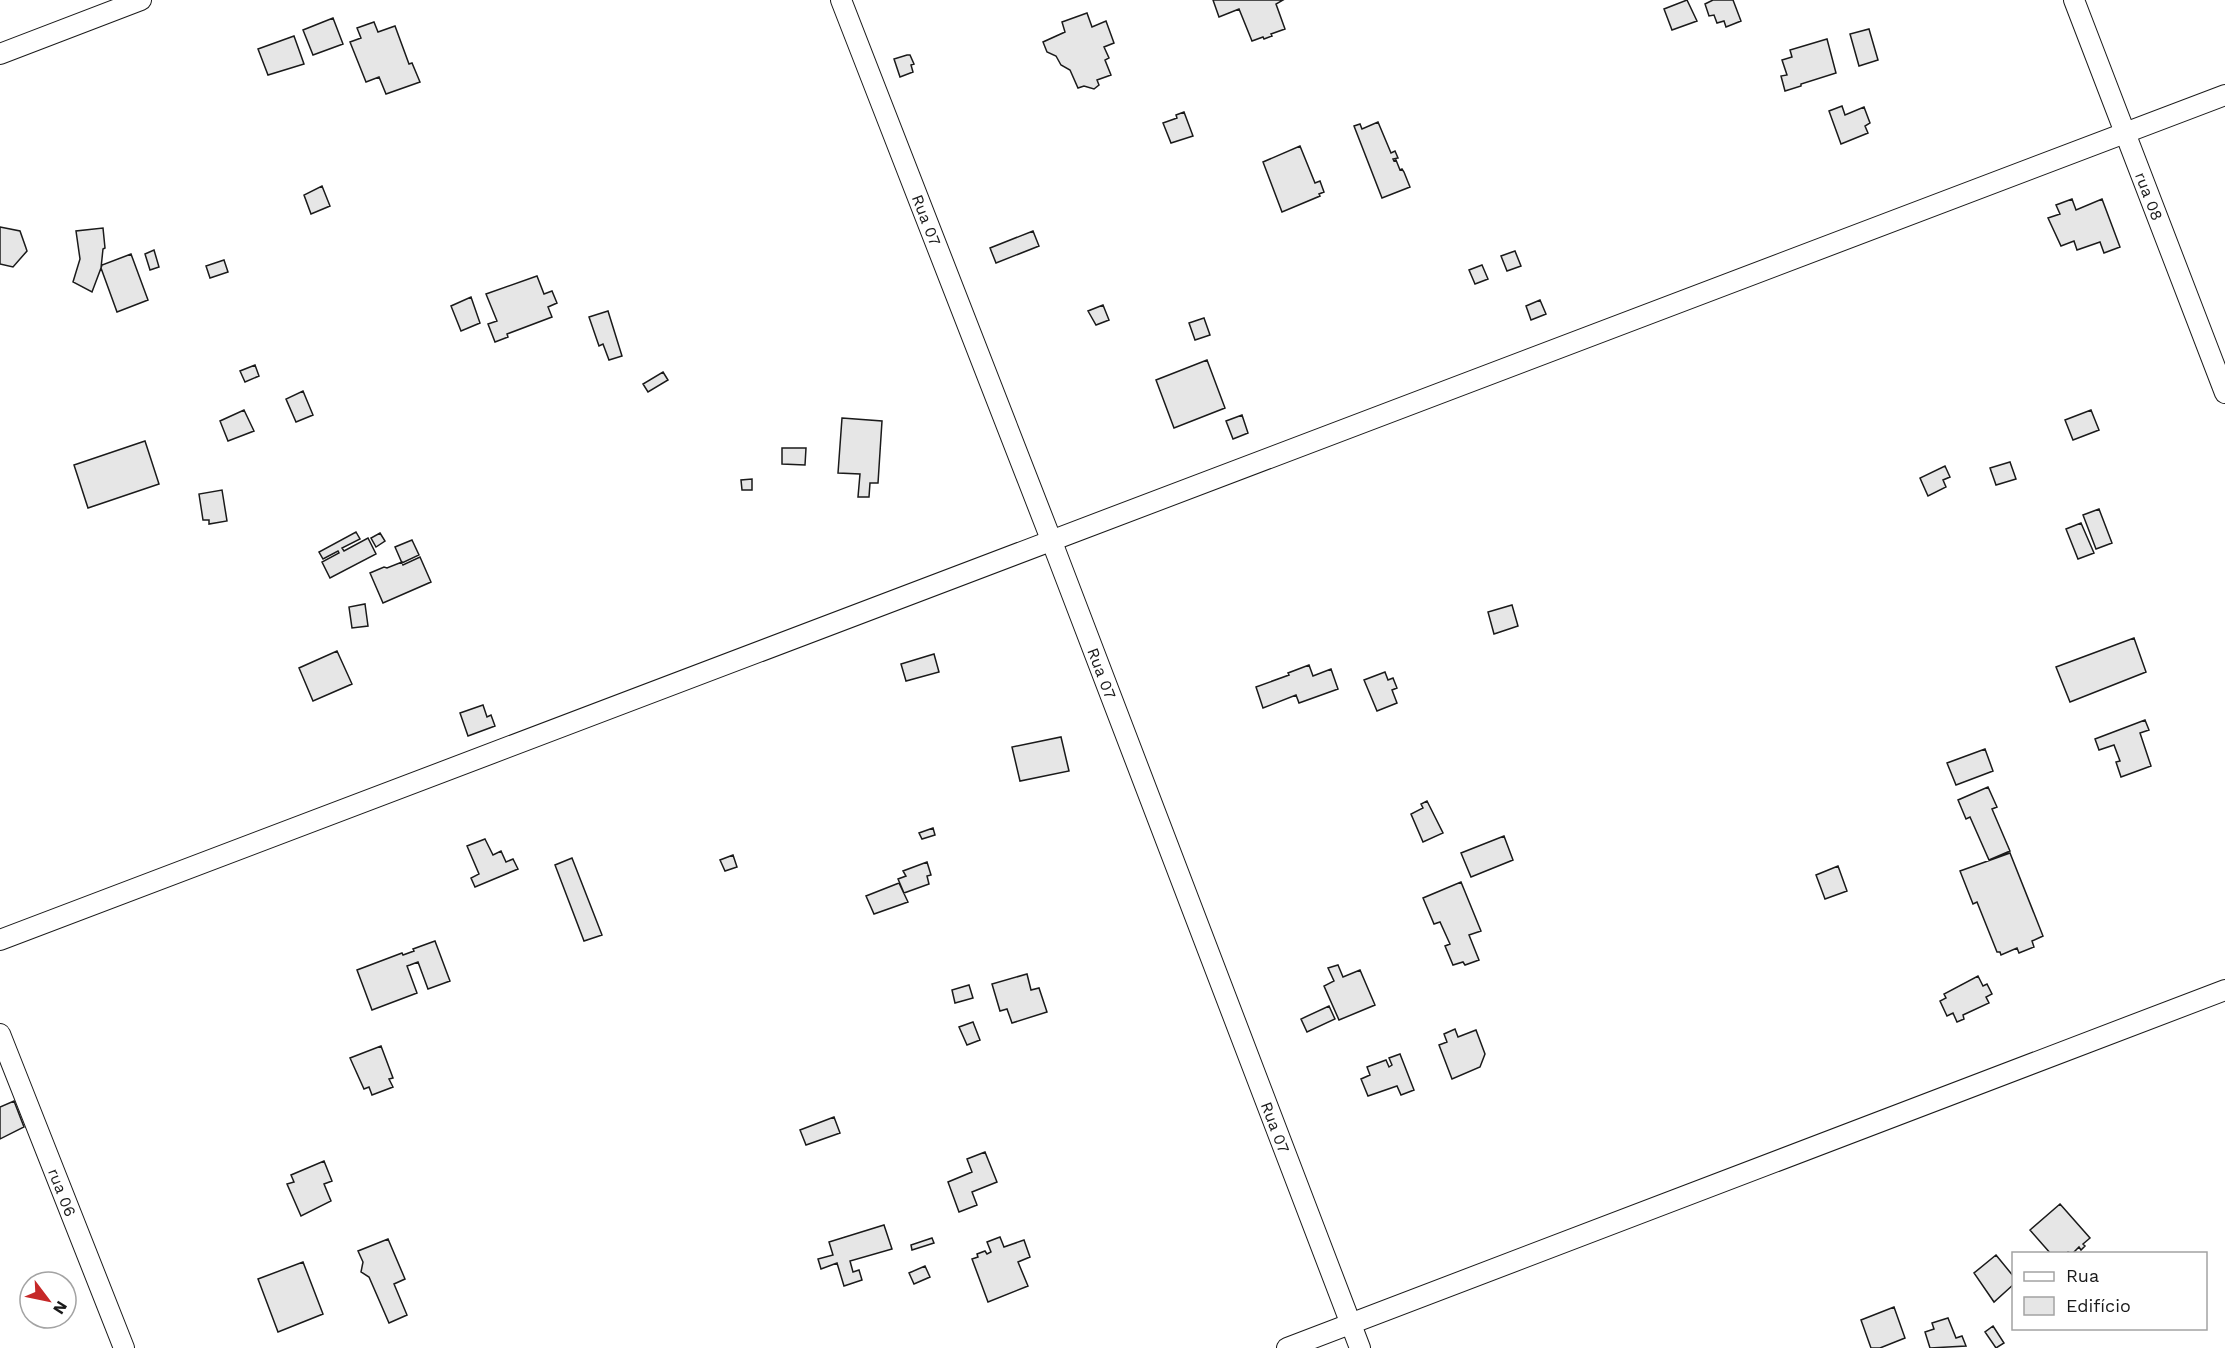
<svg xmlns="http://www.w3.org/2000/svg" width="2225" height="1348" viewBox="0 0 2225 1348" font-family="'Work Sans',sans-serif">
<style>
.building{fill:#e6e6e6;stroke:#1a1a1a;stroke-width:1.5}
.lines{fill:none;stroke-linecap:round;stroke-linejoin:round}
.minor-casing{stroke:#1a1a1a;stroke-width:22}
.minor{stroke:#fff;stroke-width:20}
.labels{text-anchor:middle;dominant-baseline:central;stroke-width:4.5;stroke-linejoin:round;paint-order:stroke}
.street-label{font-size:16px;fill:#1a1a1a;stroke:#fff}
</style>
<rect width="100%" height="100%" fill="#fff"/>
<path class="building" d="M1213 0H1283L1276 4 1285 29 1271 34 1272 36 1264 39 1263 37 1252 41 1239 9 1219 17Z
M1687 0 1697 21 1672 30 1664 9Z
M1733 0 1741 21 1726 27 1724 21 1717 23 1714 15 1709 16 1705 4 1713 0Z
M1087 13 1092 27 1106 21 1114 43 1104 47 1109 58 1105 60 1111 75 1097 80 1099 85 1094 89 1084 86 1078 88 1070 70 1061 65 1056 56 1047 52 1043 42 1065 32 1062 22Z
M333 18 343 44 313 55 303 30Z
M374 22 378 32 395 26 409 64 412 63 420 82 386 94 379 77 366 82 350 42 361 38 357 28Z
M1869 29 1878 60 1859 66 1850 34Z
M294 36 304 64 268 75 258 49Z
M1827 39 1836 73 1801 84V86L1785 91 1781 76 1787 75 1782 60 1792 57 1790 50Z
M907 55H910L914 64 911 65 913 72 900 77 894 59Z
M1842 106 1845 115 1864 107 1870 123 1865 126 1868 133 1841 144 1829 111Z
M1184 112 1193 136 1171 143 1163 123 1177 118 1176 115Z
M1378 122 1391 153 1395 151 1398 158 1393 159 1394 161 1396 160 1400 170 1402 169 1404 172 1410 187 1382 198 1354 126 1360 124 1362 129Z
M1300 146 1315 183 1320 181 1324 192 1319 194 1320 196 1282 212 1263 162Z
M322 186 330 206 311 214 304 195Z
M2072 199 2076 210 2102 199 2120 247 2104 253 2100 242 2077 250 2074 241 2061 246 2048 218 2060 214 2056 205Z
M0 227 20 231 26 248 27 251 13 267 0 264Z
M103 228 105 248 103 249 101 268 92 292 73 282 80 259 76 231Z
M1033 231 1039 246 996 263 990 248Z
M154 250 159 267 150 270 145 254Z
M1515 251 1521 266 1507 271 1501 256Z
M131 254 148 300 117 312 101 268 102 265Z
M224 260 228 272 210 278 206 266Z
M1482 265 1488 279 1475 284 1469 270Z
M537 276 544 294 552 291 557 303 548 307 552 317 507 334 508 337 495 342 488 324 497 321 486 294Z
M471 297 480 323 461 331 451 306Z
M1540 300 1546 314 1531 320 1526 306Z
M1103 305 1109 320 1096 325 1088 311Z
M608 311 622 356 609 360 603 344 599 346 589 317Z
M1204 318 1210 335 1195 340 1189 323Z
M1207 360 1225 408 1174 428 1156 380Z
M255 365 259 376 245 382 240 371Z
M663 372 668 380 648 392 643 384Z
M303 391 313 415 296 422 286 399Z
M244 410 254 431 228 441 220 421Z
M2091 410 2099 430 2073 440 2065 420Z
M1242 415 1248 433 1233 439 1226 421Z
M842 418 882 421 878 483H870L869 497H858L860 474 838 473Z
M145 441 159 484 88 508 74 465Z
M782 448H806L805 465 782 464Z
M2010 462 2016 479 1996 485 1990 468Z
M1945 466 1950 477 1943 480 1946 487 1928 496 1920 478Z
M752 479V490H742L741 480Z
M222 490 227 521 209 524V520H203L199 494Z
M2099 509 2112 543 2096 549 2083 515Z
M2081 523 2094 553 2078 559 2066 529Z
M356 532 360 539 342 548 344 551 368 538 376 554 330 578 322 562 339 553 338 551 323 559 319 552Z
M380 533 385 541 376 547 371 538Z
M412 540 419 555 402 563 395 547Z
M420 557 431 582 383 603 370 573 384 567 387 568 402 562 403 565Z
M365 604 368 626 352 628 349 607Z
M1512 605 1518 626 1494 634 1488 612Z
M2134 638 2146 672 2070 702 2056 667Z
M337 651 352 684 313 701 299 668Z
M934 654 939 672 906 681 901 664Z
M1309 665 1313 676 1331 669 1338 689 1299 703 1296 695 1263 708 1256 687 1289 675 1288 673Z
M1385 672 1388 680 1393 678 1397 688 1392 690 1397 703 1377 711 1364 680Z
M483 705 487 717 491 715 495 726 468 736 460 713Z
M2145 720 2149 730 2140 733 2151 766 2121 777 2116 762 2120 761 2114 745 2099 750 2095 739Z
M1061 737 1069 771 1020 781 1012 747Z
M1985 749 1993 771 1956 785 1947 763Z
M1988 787 1997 807 1992 809 2010 851 1989 860 1970 817 1966 819 1958 800Z
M1427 801 1443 833 1423 842 1411 814 1423 808 1421 804Z
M933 828 935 835 922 839 919 833Z
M1504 836 1513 860 1471 877 1461 853Z
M485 839 493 855 501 851 506 862 513 859 518 869 475 887 471 878 479 874 467 846Z
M2010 853 2043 936 2032 941 2034 947 2019 953 2017 948 2001 955 2000 952H1997L1977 902 1973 904 1960 871Z
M733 855 737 867 725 871 720 860Z
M572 858 602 935 584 941 555 865Z
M927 862 931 875 927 876 929 884 904 893 898 879 906 876 903 871Z
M1838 866 1847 891 1825 899 1816 875Z
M1461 882 1481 931 1469 935 1479 960 1465 965 1463 962 1453 965 1445 946 1450 944 1440 922 1434 924 1423 898Z
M899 883 908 902 874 914 866 896Z
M435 941 450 981 428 989 418 962 410 965 407 966 417 993 372 1010 357 970 402 953 403 955 414 951 413 949Z
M1338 965 1343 977 1360 970 1375 1005 1339 1020 1324 986 1334 981 1328 968Z
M1027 974 1031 990 1039 988 1047 1012 1012 1023 1007 1009 1000 1011 992 984Z
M1978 976 1983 986 1987 984 1992 994 1986 997 1989 1003 1963 1015 1964 1019 1957 1022 1953 1013 1947 1016 1940 1001 1946 998 1944 994Z
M969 985 973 998 955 1003 952 990Z
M1329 1006 1335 1019 1307 1032 1301 1019Z
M973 1022 980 1040 967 1045 959 1027Z
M1455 1029 1458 1037 1476 1030 1485 1054 1480 1067 1452 1079 1439 1045 1447 1042 1444 1034Z
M381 1046 393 1078 389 1079 393 1087 372 1095 369 1087 364 1089 350 1058Z
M1400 1054 1414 1090 1401 1095 1397 1086 1368 1096 1361 1079 1370 1075 1367 1067 1386 1060 1389 1067 1392 1065 1389 1058Z
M14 1101 24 1127 0 1139V1107Z
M834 1117 840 1133 806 1145 800 1130Z
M985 1152 997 1182 972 1192 977 1205 959 1212 948 1182 972 1172 967 1159Z
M324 1161 332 1181 324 1184 331 1201 301 1216 287 1184 294 1182 291 1175Z
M2060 1204 2090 1238 2083 1244 2085 1246 2081 1250 2079 1247 2072 1254 2068 1252 2066 1254H2051L2030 1230Z
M884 1225 892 1249 850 1261 853 1272 859 1270 862 1280 844 1286 837 1263 821 1269 818 1259 833 1255 829 1242Z
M1000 1237 1004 1247 1024 1240 1030 1257 1018 1262 1028 1286 988 1302 972 1259 978 1257 977 1254 985 1251 987 1254 991 1252 987 1242Z
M932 1238 934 1243 912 1250 911 1245Z
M388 1239 405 1279 394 1284 407 1315 389 1323 369 1277 361 1272 363 1262 358 1251Z
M1996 1255 2014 1277V1284L1994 1302 1974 1273Z
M303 1262 323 1314 278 1332 258 1279Z
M925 1266 930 1277 914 1284 909 1273Z
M1894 1307 1905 1338 1880 1348H1871L1861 1320Z
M1948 1318 1956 1338 1962 1336 1966 1346 1930 1348 1925 1332 1934 1329 1932 1323Z
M1993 1326 2004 1343 1996 1348 1985 1332Z"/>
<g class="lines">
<g class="minor-casing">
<g id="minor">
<path id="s1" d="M841 0 1052 542 1360 1348"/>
<path id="s2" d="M2074 0 2225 393"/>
<path d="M0 54 141 0"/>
<path d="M0 940 2225 95"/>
<path id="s3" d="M0 1034 124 1348"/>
<path d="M1287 1348 2225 990"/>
</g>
</g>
<use href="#minor" class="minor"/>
</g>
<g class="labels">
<g class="street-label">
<text stroke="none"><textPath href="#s2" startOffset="210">rua 08</textPath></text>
<text stroke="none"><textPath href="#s1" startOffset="236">Rua 07</textPath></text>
<text stroke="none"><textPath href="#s1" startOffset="722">Rua 07</textPath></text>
<text stroke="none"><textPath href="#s1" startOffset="1208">Rua 07</textPath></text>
<text stroke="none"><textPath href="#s3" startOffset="170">rua 06</textPath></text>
</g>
</g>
<rect x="2012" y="1252" width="195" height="78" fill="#ffffff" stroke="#a3a3a3" stroke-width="1.5"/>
<rect x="2024" y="1272" width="30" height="9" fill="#ffffff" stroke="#a3a3a3" stroke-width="1.5"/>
<text x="2066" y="1282" font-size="18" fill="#1a1a1a">Rua</text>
<rect x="2024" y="1297" width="30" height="18" fill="#e6e6e6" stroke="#a3a3a3" stroke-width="1.5"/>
<text x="2066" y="1312" font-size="18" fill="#1a1a1a">Edifício</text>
<g transform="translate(48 1300) rotate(122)"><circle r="28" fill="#ffffff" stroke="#a3a3a3" stroke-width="1.5"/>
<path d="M0-4.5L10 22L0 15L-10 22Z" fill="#c62828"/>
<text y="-9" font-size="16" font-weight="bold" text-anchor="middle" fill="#1a1a1a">N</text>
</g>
</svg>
